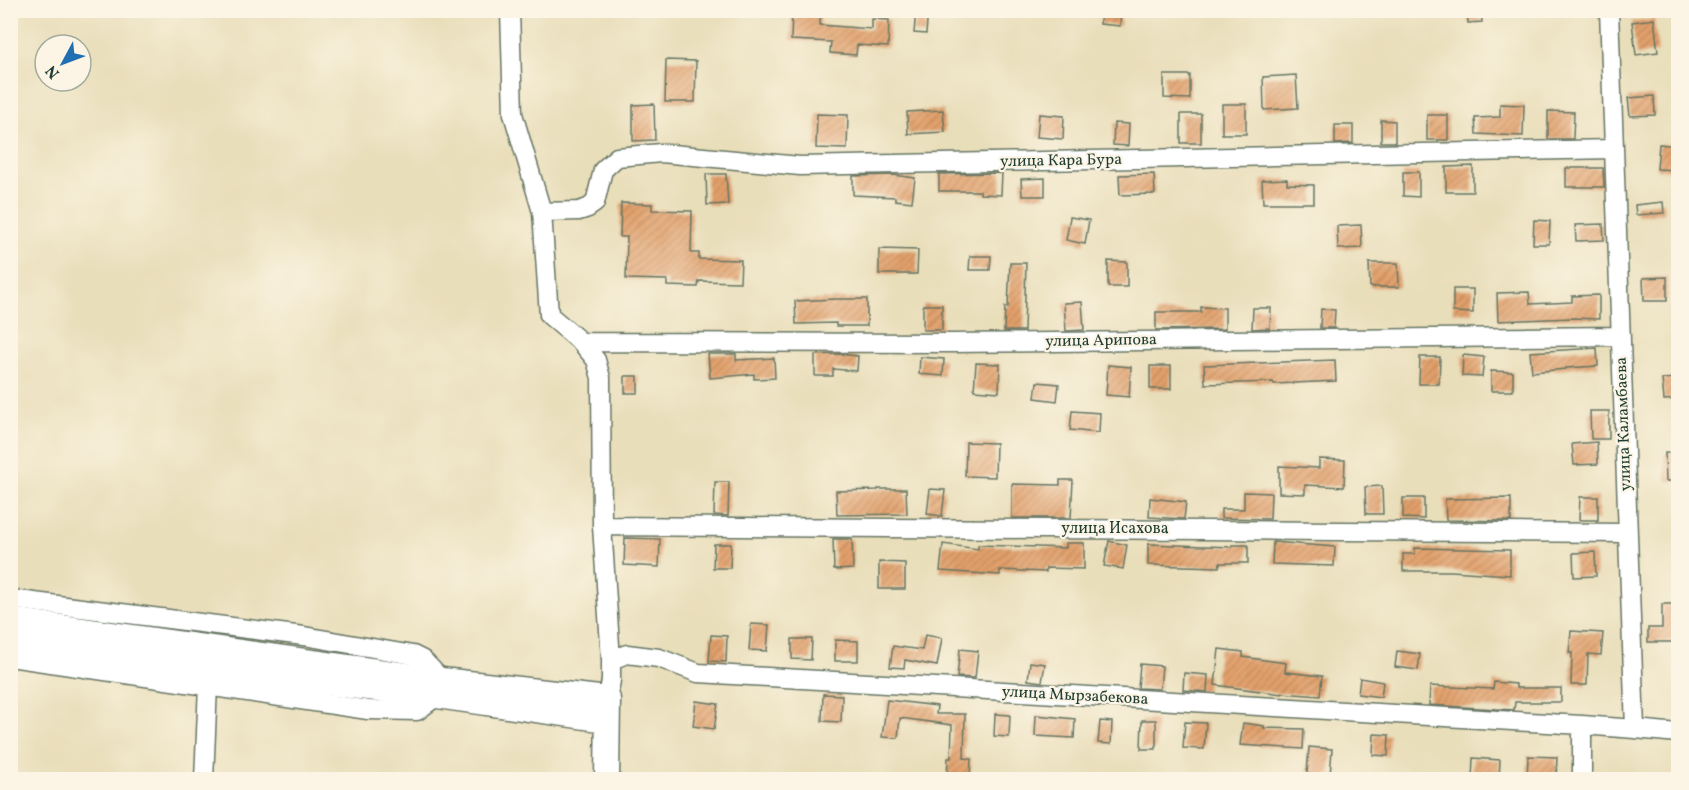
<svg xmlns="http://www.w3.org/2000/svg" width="1689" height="790" viewBox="0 0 1689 790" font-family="Vollkorn,serif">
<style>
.building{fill:url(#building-hatch)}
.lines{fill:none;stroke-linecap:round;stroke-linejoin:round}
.minor-casing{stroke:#667563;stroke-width:21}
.major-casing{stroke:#667563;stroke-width:27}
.minor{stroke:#fff;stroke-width:18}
.major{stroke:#fff;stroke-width:24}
.labels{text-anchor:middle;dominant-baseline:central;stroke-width:4.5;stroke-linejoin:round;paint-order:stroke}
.street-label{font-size:16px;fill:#1f3d34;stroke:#fcf5e5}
</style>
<defs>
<pattern id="building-hatch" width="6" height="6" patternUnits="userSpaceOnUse" patternTransform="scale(1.5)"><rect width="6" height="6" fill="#e3a06b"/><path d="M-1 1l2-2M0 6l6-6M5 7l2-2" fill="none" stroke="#b78459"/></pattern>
</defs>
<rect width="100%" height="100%" fill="#fcf5e5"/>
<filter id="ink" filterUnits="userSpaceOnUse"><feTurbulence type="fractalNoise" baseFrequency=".0167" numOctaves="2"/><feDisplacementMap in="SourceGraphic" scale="12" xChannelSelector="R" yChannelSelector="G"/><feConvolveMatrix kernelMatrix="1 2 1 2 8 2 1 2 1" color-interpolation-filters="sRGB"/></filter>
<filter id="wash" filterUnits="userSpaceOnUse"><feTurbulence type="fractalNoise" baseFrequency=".008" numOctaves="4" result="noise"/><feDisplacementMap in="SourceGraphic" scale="24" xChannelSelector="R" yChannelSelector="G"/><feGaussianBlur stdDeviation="1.35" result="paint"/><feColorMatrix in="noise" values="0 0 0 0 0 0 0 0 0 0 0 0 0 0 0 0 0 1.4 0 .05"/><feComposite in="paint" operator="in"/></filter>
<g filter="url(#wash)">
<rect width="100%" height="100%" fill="#e9deba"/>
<g id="blocks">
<path class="building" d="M792 10H821L820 25 872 29V19L889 20 888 47 857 45 856 55 830 53 831 42 791 40Z
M916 10H928L926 34 914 33Z
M1101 10H1121L1120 26 1100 24Z
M1467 10H1481L1482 22 1468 23Z
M1654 19 1658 52 1636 55 1632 22Z
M666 60 696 61 695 102H665Z
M1164 75H1190V99L1164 98Z
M1296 75 1298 108 1264 110 1263 77Z
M1654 96 1655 115 1630 116 1628 98Z
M654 104 655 140 633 141V105Z
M1222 104H1246V134H1222Z
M1500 104 1524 105 1523 136 1476 134 1475 118 1500 117Z
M943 110 945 132 908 134 907 112Z
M1548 111 1574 112 1573 139H1548Z
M817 114 848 115 847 149 816 148Z
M1039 114 1064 116 1063 139 1037 137Z
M1181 114H1201V143H1181Z
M1427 115H1448V140H1427Z
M1381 120 1395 121V142H1381Z
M1114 123 1129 124 1128 146 1113 145Z
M1335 125H1353V143L1335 144Z
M1659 144 1678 146V170L1657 169Z
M1473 166V192H1446V167Z
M1566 168H1603L1604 187H1566Z
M1403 172H1419V197L1403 196Z
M1002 173 1001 195 980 194V191H939V174Z
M706 174H726L728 204 707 205Z
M1154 174 1155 194 1120 195 1119 175Z
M893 175 915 178 912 202 895 200V197L853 195V176Z
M1045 178V196H1022L1021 179Z
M1287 179V184L1314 185V203H1263L1262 180Z
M1663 202 1664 213 1636 215 1635 205Z
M621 203 652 204V210L692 211 691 253H699V259L741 260 740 282 699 281 698 287 667 286V280L626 279 627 237H620Z
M1070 217 1089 220 1085 244 1066 240Z
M1534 220 1550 221 1549 244H1533Z
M1603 224 1604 240 1576 241 1575 225Z
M1361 225 1362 248 1338 249 1337 226Z
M879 249 918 250 917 274H879Z
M970 256H991L990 270H969Z
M1108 261 1127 262V287H1108Z
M1010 263H1026L1024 331H1004L1005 307H1008Z
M1369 263H1398L1399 287H1370Z
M1667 277V301H1644L1643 278Z
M1453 289H1473V313L1453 312Z
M1529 292 1530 304 1572 302V296L1599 295V319L1572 318 1498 321 1497 293Z
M836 299H867V326H836V323L796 324 795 301Z
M1082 302 1084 330 1066 331 1064 303Z
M923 305H942V330H923Z
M1201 307 1225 308V329L1156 330V312H1201Z
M1253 308H1271L1270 328 1252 329Z
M1321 309 1335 310 1334 328H1320Z
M1597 348 1598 366 1566 368V369L1532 372 1530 352Z
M708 354H736V360L774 358 775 378 754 379V374L710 378Z
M839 354 858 356 857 371 833 369V376H815V355Z
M1463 355 1484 357 1482 377 1462 376Z
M920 357 944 359 943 376 919 374Z
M1420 357H1440L1439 384H1419Z
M1335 360 1336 381 1274 384 1273 382 1205 384 1204 365Z
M976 363 1000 364 999 392 974 390Z
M1108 365 1131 367 1129 397 1106 395Z
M1150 366H1171V389H1150Z
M1491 371 1513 372V391H1491Z
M625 376H638V393H625Z
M1678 378V399L1664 400 1662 379Z
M1037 382 1059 384 1057 401 1035 398Z
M1072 411 1100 413 1099 433 1070 430Z
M1590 411H1609V439H1591Z
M966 442 996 443 995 477 965 476Z
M1597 442 1598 464 1574 465 1572 444Z
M1665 453H1678V481H1666Z
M1319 459 1345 460 1344 487 1305 485V494L1279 493V466L1319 468Z
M1060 480H1073L1071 518H1012V484L1060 485Z
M715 482H729L728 516 714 515Z
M1382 486 1383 514H1366L1365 487Z
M878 489H906L907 514 837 515 836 491 878 490Z
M930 489 945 490 942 516 927 514Z
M1244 492 1271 493 1270 519 1221 518V509H1244Z
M1580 497H1598V520H1579Z
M1150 498 1186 502 1184 519 1149 517Z
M1403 498H1424V519L1403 518Z
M1511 498V521L1446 520 1445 499Z
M625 538 660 539 659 567 624 565Z
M833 539H852L853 569 834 570Z
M1109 541 1127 545 1123 569 1104 566Z
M1273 542 1335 547 1334 566 1272 564Z
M1066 543H1084V569L1046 568V572L1000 570V575L940 571 943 544 978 549V545L1066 548Z
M714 544H731L730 568H713Z
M1148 544 1232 547V545H1248V563H1220L1219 567 1148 565Z
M1415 548 1510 550V575L1451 571H1403V554H1415Z
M1595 552 1596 576 1574 577 1573 553Z
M879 562 905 563V589H879Z
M1662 604H1678V642H1648V628H1662Z
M751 624 769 625 767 651 749 650Z
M1571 631 1603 633 1601 655 1588 654 1587 685H1571L1572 653H1569Z
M711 635 727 636 726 662 709 661Z
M925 635 942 638 937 666 905 660 904 668 890 667 893 646 922 650Z
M792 639H812L811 660 792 659Z
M835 640 858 641V661H835Z
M960 649 978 651 975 678 957 677Z
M1219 649 1243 652V657L1286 663 1285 672 1322 676 1320 696 1282 693V694L1215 685Z
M1397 651 1420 654 1418 670 1395 667Z
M1030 662 1045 664 1042 682 1028 680Z
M1140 664 1162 666 1160 689 1138 688Z
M1184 673 1208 675 1207 692 1183 690Z
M1360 678 1383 682 1381 697 1358 694Z
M1494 682 1516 684V688H1561V702H1515L1514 710 1429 705 1430 686 1493 689Z
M823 694 842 695 841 722 822 721Z
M887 700 937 706 936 714H965L964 758 971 759 970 780H947L948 758H951L952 725 900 718 898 738 882 737Z
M696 701 718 704 714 729 693 726Z
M995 714 1010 715 1009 737 994 736Z
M1036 715 1075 719 1074 738 1035 736Z
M1142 720H1156V749H1141Z
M1100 721 1112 722 1111 744 1098 743Z
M1185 722 1206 723 1204 749 1183 748Z
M1243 723 1264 726V728L1304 729 1303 749 1240 745Z
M1374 734 1389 735 1388 756 1373 755Z
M1309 747 1332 749 1330 776 1307 774Z
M1528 756 1557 757 1556 780H1527Z
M1473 758 1500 760 1499 780H1472Z"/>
</g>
</g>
<g filter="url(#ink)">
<use href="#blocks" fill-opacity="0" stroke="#667563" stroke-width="1.5"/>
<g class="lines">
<g class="minor-casing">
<path id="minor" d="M510 10 513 114 542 212 549 315 581 342 596 360 601 378 602 526 611 660
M542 212 579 211 588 208 595 203 603 170 617 157 661 153 800 166 1614 149
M581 342 952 343 1621 336
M602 526 1628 533
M10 599 304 636 413 655 423 660 442 680
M10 657 368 710 417 711 437 696
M608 699 611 680V660L627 654 659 658 698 673 1582 725
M1635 729 1678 733
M204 780 208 685 211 675
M1582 780V725L1635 729 1609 10"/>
</g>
<g class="major-casing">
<path id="major" d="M10 620 442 680 608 699 607 780
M10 641 212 670 437 696 607 720"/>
</g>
<use href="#minor" class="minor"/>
<use href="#major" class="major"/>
</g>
</g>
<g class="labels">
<g class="street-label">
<text transform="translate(1061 161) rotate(-1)">улица Кара Бура</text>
<text transform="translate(1101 341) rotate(-1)">улица Арипова</text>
<text transform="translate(1624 424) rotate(-92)">улица Каламбаева</text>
<text x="1115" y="529">улица Исахова</text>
<text transform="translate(1075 696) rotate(3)">улица Мырзабекова</text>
</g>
</g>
<rect width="1689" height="790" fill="none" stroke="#fcf5e5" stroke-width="36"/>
<g transform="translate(63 63) rotate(229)"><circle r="28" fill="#fcf5e5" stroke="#a4ab9e" stroke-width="1.5"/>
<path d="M0-4.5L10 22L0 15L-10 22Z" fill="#1f6fb2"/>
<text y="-9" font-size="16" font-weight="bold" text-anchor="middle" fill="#1f3d34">N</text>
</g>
</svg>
